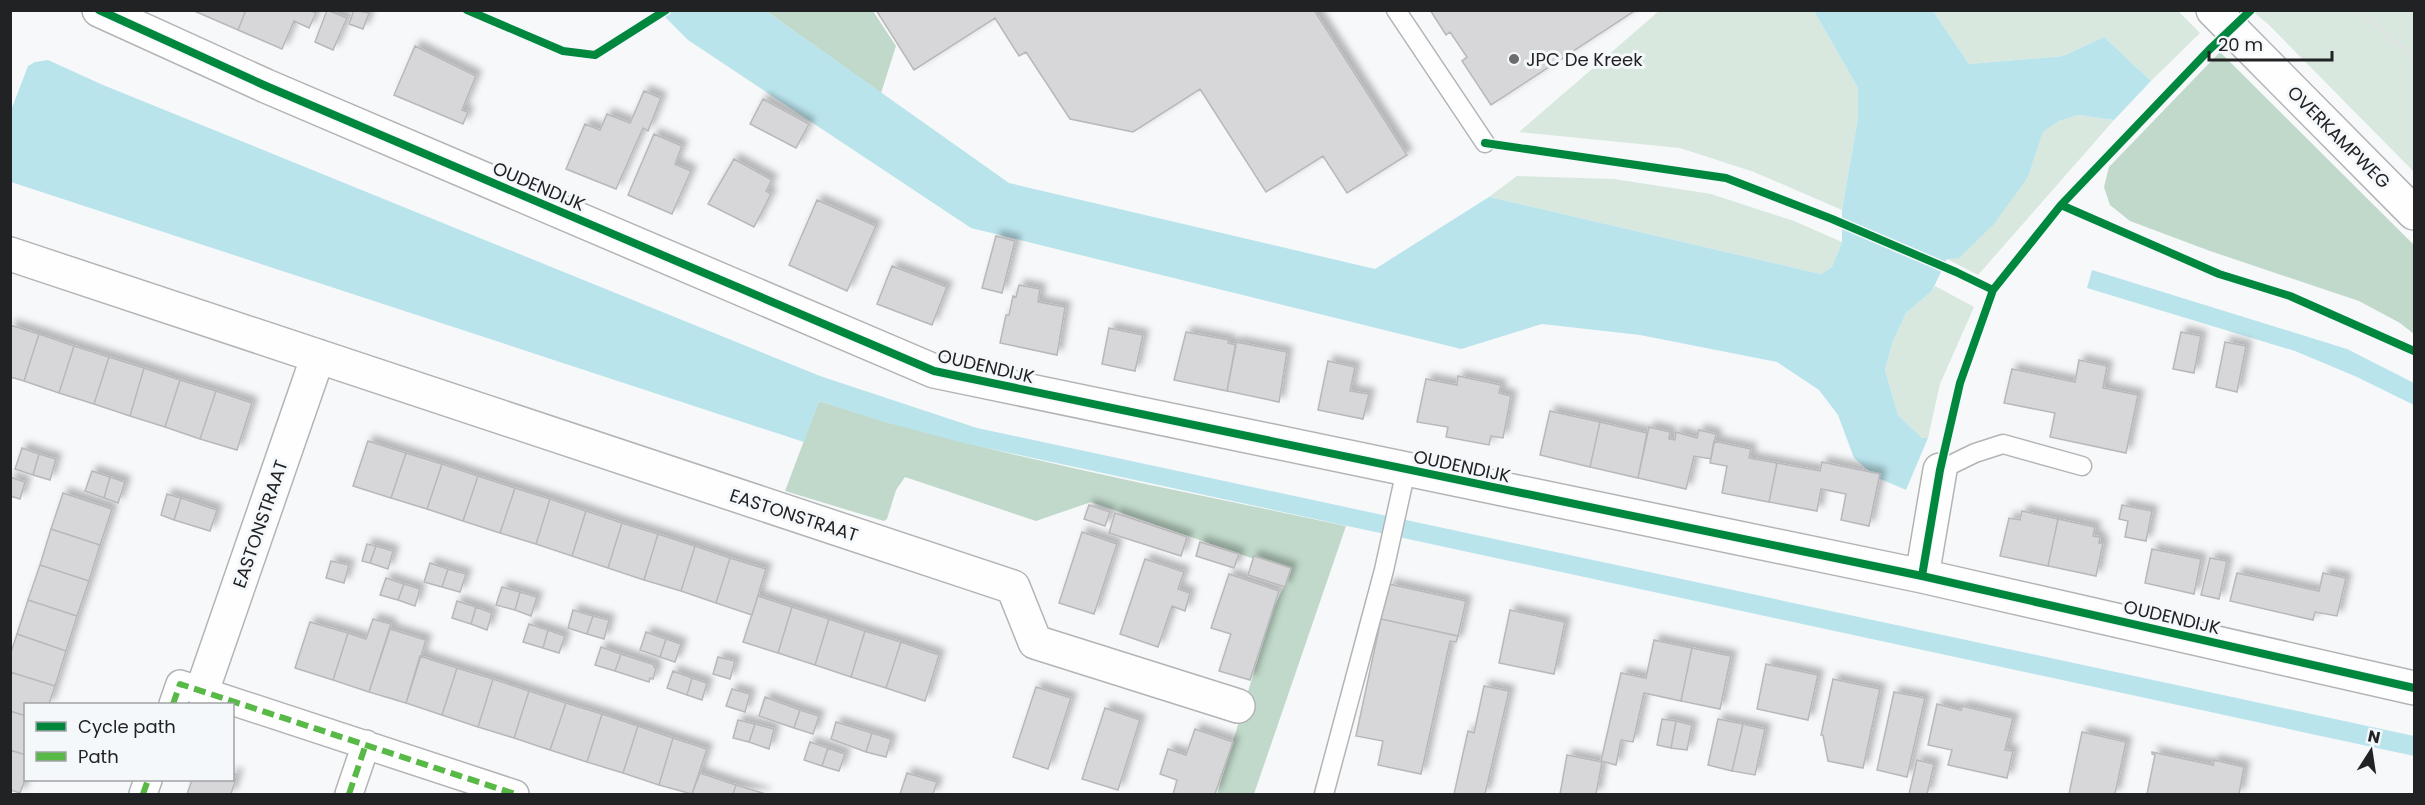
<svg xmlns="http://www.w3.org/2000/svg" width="2425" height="805" viewBox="0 0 2425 805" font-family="Poppins,sans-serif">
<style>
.green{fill:#d8e8df}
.forest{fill:#c0d9ca}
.water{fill:#bae4ec}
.building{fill:#d7d6d8;stroke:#b8b8ba;stroke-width:1.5;filter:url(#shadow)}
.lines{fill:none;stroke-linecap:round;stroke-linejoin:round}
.service-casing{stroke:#b3b4b6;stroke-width:21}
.pedestrian-casing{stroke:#b3b4b6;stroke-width:30}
.minor-casing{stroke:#b3b4b6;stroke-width:36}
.tertiary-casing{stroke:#b3b4b6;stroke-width:36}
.path{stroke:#e2e2e2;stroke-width:4;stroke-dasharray:4.5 3;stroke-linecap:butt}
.service{stroke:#fefefe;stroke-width:18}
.pedestrian{stroke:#fefefe;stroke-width:27}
.minor{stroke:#fefefe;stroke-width:33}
.tertiary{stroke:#fefefe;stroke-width:33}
.quiet{stroke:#58b947;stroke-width:6;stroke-dasharray:12 6;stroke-linecap:butt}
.cycleway-casing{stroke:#f5f8fb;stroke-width:11}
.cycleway{stroke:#00873e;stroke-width:8}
.poi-dot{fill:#6c6d6f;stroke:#f5f8fb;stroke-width:2}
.labels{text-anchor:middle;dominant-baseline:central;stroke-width:6;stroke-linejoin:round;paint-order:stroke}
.poi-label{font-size:18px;fill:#212224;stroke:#f5f8fb;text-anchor:start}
.street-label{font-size:18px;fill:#212224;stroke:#f5f8fb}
</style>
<defs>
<filter id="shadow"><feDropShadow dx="5.5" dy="-5.5" stdDeviation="3" flood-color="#0004"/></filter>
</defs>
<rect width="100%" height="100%" fill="#f6f8fa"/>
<path class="green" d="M1659 11H1814L1858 88V117L1842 210 1754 172 1680 148 1519 132Z
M1933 11H2178L2200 33 2151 81 2104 37 2063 56 1969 64Z
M2252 11H2414V172L2268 24Z
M2078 115 2114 120 1978 275 1947 259 1959 257 2028 177 2043 132 2059 121Z
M1517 176 1614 179 1711 194 1794 221 1842 242 1832 267 1821 274 1489 197Z
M1935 286 1974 307 1940 384 1928 438H1922L1898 415 1885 370 1893 341 1906 313 1932 291Z"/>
<path class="forest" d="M766 11H873L896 46 881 93Z
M2220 52 2414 245V334L2400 323 2359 301 2210 251 2130 221 2110 205 2104 187 2109 167Z
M819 401C991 456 1170 488 1346 526L1254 794H1217L1273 609 1291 572 1091 502 1036 521 905 477 896 490 887 519 884 521 785 491Z"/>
<path class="water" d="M659 11H766L1009 183 1375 269 1489 197 1821 274 1832 267 1842 242V210L1858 117V88L1814 11H1933L1969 64 2063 56 2104 37 2151 81 2114 120 2078 115 2059 121 2043 132 2028 177 1994 224 1959 258 1947 259 1932 291 1906 313 1893 341 1885 370 1898 415 1922 438H1928L1906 490 1876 477 1854 458 1838 415 1819 390 1777 362 1640 335 1542 324 1461 349 971 228 688 40Z
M48 60 103 85 820 376 977 428 2414 736V756L968 444 884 422 819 401 804 442 11 182 10 113 28 66 35 62Z
M2092 270 2347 349 2414 383V405L2357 377 2295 351 2087 288Z"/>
<path class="building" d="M192 10H246L238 30Z
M246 10H309L316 13 309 28 294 21 282 49 238 30Z
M327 10 347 18 333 50 315 42Z
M354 10 369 13 363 29 349 24Z
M876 10H1314L1407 155 1347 193 1323 156 1266 192 1200 89 1133 132 1070 119 1026 52 1019 56 995 18 914 70Z
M1430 10H1636L1491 105 1462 61 1467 57 1450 32 1446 35Z
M415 46 476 76 462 110 468 112 463 124 394 95Z
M644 91 661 98 648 131 643 128 616 189 566 169 585 124 600 130 607 114 630 123Z
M763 99 809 124 796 148 750 124Z
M654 134 682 146 675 164 691 171 672 214 628 195Z
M734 159 772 180 766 191 771 194 754 227 708 204Z
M817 200 876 226 847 291 789 265Z
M996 236 1015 241 1002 293 982 288Z
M892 266 947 287 932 325 877 304Z
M1019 285 1040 289 1038 302 1065 307 1057 355 1000 343 1006 315H1009L1013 296 1016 297Z
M10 325 39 334 24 381 10 377Z
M1109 328 1143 335 1135 371 1102 364Z
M1186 332 1229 340 1228 343 1236 345 1227 391 1174 380Z
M2181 332 2201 336 2194 373 2173 369Z
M39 334 74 346 59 393 24 381Z
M1236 342 1287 352 1279 402 1227 391Z
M2225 342 2246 346 2237 392 2216 387Z
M74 346 109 357 94 404 59 393Z
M109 357 144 368 130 416 94 404Z
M2079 360 2107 366 2103 388 2138 395 2126 453 2050 437 2055 413 2004 403 2012 369 2075 382Z
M1328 361 1355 367 1350 391 1369 394 1363 419 1318 410Z
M144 368 180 380 165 427 130 416Z
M1458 376 1501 385 1499 393 1511 396 1503 438 1491 436 1489 445 1446 437 1448 427 1417 422 1426 379 1457 385Z
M180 380 216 391 200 439 165 427Z
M216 391 252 403 237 450 200 439Z
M1550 411 1600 422 1590 467 1540 455Z
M1600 422 1647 433 1638 478 1590 467Z
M1649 427 1670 432 1669 439 1675 440 1676 432 1697 438 1699 430 1716 434 1711 459 1694 456 1686 489 1638 478Z
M368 441 406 453 391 498 353 486Z
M1714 441 1751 449 1749 458 1777 463 1769 502 1722 493 1727 466 1710 463Z
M22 448 39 454 33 475 15 469Z
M406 453 442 464 427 509 391 498Z
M39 454 56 459 50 480 33 475Z
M1822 462 1880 474 1869 526 1841 520 1846 494 1821 489 1817 511 1769 502 1777 463 1820 471Z
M442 464 478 476 463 521 427 509Z
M92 471 110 477 104 498 85 491Z
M478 476 515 488 500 533 463 521Z
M10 477 25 482 20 499 10 496Z
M110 477 125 482 118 503 104 498Z
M515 488 550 499 536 544 500 533Z
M63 493 112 509 100 545 51 529Z
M167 494 181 498 174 520 161 515Z
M181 498 217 510 210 531 174 520Z
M550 499 586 511 572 556 536 544Z
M1089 505 1110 512 1105 526 1084 519Z
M2122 505 2152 511 2146 541 2125 537 2128 521 2119 519Z
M586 511 622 523 608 568 572 556Z
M2022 511 2058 519 2048 566 2000 556 2009 518 2020 520Z
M1115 513 1187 537 1181 556 1109 533Z
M2058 519 2095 527 2093 536 2100 537 2099 543H2103L2096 576 2048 566Z
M622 523 658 534 644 580 608 568Z
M51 529 100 545 89 581 40 565Z
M1082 532 1117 544 1094 614 1059 603Z
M658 534 695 546 681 591 644 580Z
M1200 542 1239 554 1234 568 1196 556Z
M367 544 376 546 370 563 362 561Z
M376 546 393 551 388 569 370 563Z
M695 546 730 558 716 603 681 591Z
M2152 549 2201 559 2194 594 2145 583Z
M1254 556 1291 568 1285 587 1248 575Z
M730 558 766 569 752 615 716 603Z
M2210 558 2227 561 2219 599 2201 595Z
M1145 559 1184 572 1178 589 1190 593 1185 611 1172 606 1158 647 1120 634Z
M331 561 349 565 344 583 326 578Z
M430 563 448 569 442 587 424 582Z
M40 565 89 581 77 616 28 600Z
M448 569 466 574 460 592 442 587Z
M2237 573 2319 591 2323 573 2346 578 2337 616 2315 612 2313 620 2230 601Z
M1229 574 1279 591 1250 680 1219 671 1231 634 1211 628Z
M386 578 404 584 398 600 380 595Z
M404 584 420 589 415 606 398 600Z
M1389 584 1466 601 1458 636 1381 619Z
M502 587 520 592 515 610 496 605Z
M520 592 537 597 531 616 515 610Z
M758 596 792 607 778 653 743 642Z
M28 600 77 616 66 651 17 634Z
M457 601 476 607 471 624 452 618Z
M476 607 492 613 487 630 471 624Z
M792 607 829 619 815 665 778 653Z
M573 610 593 616 587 634 568 628Z
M1510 610 1565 622 1554 674 1499 663Z
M593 616 609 620 604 639 587 634Z
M373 619 391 624 369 692 333 680 348 633 366 639Z
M829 619 865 631 851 677 815 665Z
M1381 619 1458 636 1456 642 1450 641 1421 774 1378 765 1383 741 1356 736Z
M310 622 348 633 333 680 295 668Z
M529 624 548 630 543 648 523 642Z
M390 629 426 640 406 703 369 692Z
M548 630 565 636 559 653 543 648Z
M865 631 901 642 886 688 851 677Z
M646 632 666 639 660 657 640 650Z
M17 634 66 651 55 686 10 672V655Z
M666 639 681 644 675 662 660 657Z
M1654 640 1692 648 1681 701 1644 693 1633 742 1621 740 1616 765 1601 761 1621 673 1646 678Z
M901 642 939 655 925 701 886 688Z
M601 647 621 654 615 671 595 665Z
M1692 648 1731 656 1720 709 1681 701Z
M621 654 655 665 654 667 656 668 653 679 650 678 649 682 615 671Z
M420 656 457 668 442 715 406 703Z
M718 657 735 661 730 679 713 674Z
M1766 664 1818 675 1808 720 1757 709Z
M457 668 493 679 478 727 442 715Z
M673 671 692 678 687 695 667 688Z
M10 672 55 686 49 704H26V716L10 711Z
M692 678 707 683 702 700 687 695Z
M493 679 529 691 514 738 478 727Z
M1833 679 1880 689 1863 768 1828 761 1823 735H1821Z
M1484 686 1509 691 1485 794H1454L1468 731 1474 733Z
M1036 687 1071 698 1048 769 1013 757Z
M732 689 750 694 745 712 726 706Z
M529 691 566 703 550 750 514 738Z
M1894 692 1925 698 1907 777 1877 770Z
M765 697 800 710 794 728 759 716Z
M566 703 602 714 587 762 550 750Z
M1937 704 1961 710 1962 706 2013 718 2005 750 2013 751 2007 778 1948 765 1952 750 1928 745Z
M1105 708 1140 720 1118 790 1082 779Z
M800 710 819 716 813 734 794 728Z
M10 711 26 716V755L10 750Z
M602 714 638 726 623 773 587 762Z
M1662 719 1676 721 1671 748 1657 745Z
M1718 719 1743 724 1732 771 1708 765Z
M738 720 755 724 749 742 733 738Z
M1676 721 1692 725 1687 750 1671 748Z
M836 722 872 733 866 752 831 739Z
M755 724 774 729 769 749 749 742Z
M1743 724 1765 729 1755 775 1732 771Z
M638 726 673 738 659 785 623 773Z
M1195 729 1233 742 1215 794H1173L1177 780 1160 774 1168 749 1186 755Z
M2082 732 2126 742 2115 794H2069Z
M872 733 891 739 886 757 866 752Z
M673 738 707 749 692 794 659 785Z
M810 742 828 748 822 766 804 760Z
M828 748 845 754 839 771 822 766Z
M10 750 26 755V777L20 793 10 790Z
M2152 752 2213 765 2214 760 2244 767 2239 794H2147L2155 755 2152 754Z
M1567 755 1602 762 1596 794H1560Z
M1917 760 1934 764 1927 794H1909Z
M232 773 237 775 231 794H187L192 780H232Z
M700 773 736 785 733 794H692Z
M907 773 937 782 933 794H900Z
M736 785 766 794H733Z"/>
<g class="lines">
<g class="service-casing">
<path id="service" d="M1396 10 1485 143
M1940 470 1975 453 2003 444 2082 466
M1324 794 1384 570 1406 470"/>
</g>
<g class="pedestrian-casing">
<path id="pedestrian" d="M173 704 180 684 515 794
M143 794 148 780
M349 794 366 744"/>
</g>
<g class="minor-casing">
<path id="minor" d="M99 10 266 86 934 371 1922 576 2414 688
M10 254 1013 587 1035 642 1238 706
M1922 576 1940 470
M202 691 318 356"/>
</g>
<g class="tertiary-casing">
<path id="tertiary" d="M2213 10 2414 213"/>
</g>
<path class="path" d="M2360 10 2414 58"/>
<use href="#service" class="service"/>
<use href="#pedestrian" class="pedestrian"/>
<use href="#minor" class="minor"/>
<use href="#tertiary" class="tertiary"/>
<path class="quiet" d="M173 704 180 684 515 794
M143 794 148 780
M349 794 366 744"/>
<g class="cycleway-casing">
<path id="cycleway" d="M99 10 266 86 934 371 1922 576 2414 688
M467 10 563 51 595 55 666 10
M2251 10 2209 50 2061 205 2219 274 2290 296 2414 351
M1485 143 1726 178 1832 219 1956 272 1993 290
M1922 576 1940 470 1960 383 1993 290 2061 205"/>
</g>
<use href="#cycleway" class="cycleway"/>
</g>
<circle class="poi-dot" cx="1514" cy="59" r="6"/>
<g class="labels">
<g class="poi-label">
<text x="1526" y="59">JPC De Kreek</text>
</g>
<g class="street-label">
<text transform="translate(2339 137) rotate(45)">OVERKAMPWEG</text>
<text transform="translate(539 186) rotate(23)">OUDENDIJK</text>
<text transform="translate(986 366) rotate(13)">OUDENDIJK</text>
<text transform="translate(1462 466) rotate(12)">OUDENDIJK</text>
<text transform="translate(794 515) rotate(18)">EASTONSTRAAT</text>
<text transform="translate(260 524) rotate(-71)">EASTONSTRAAT</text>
<text transform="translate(2172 617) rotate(13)">OUDENDIJK</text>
</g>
</g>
<rect width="2425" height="805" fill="none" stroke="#212224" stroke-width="24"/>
<rect x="24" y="703" width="210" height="78" fill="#f5f8fb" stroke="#a0a2a5" stroke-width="1.5"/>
<rect x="36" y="722" width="30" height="9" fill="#00873e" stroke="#a0a2a5" stroke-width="1.5"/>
<text x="78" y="733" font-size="18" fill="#212224">Cycle path</text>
<rect x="36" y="752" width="30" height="9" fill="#58b947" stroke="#a0a2a5" stroke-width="1.5"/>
<text x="78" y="763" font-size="18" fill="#212224">Path</text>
<g transform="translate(2371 751) rotate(12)" stroke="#f5f8fb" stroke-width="4.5" paint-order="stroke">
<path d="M0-4.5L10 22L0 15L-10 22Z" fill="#212224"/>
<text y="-9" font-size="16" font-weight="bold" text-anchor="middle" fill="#212224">N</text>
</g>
<path d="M2209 51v9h123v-9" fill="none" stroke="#212224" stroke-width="3"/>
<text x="2218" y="51" font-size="18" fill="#212224" stroke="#f5f8fb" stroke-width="4.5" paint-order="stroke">20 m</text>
</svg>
